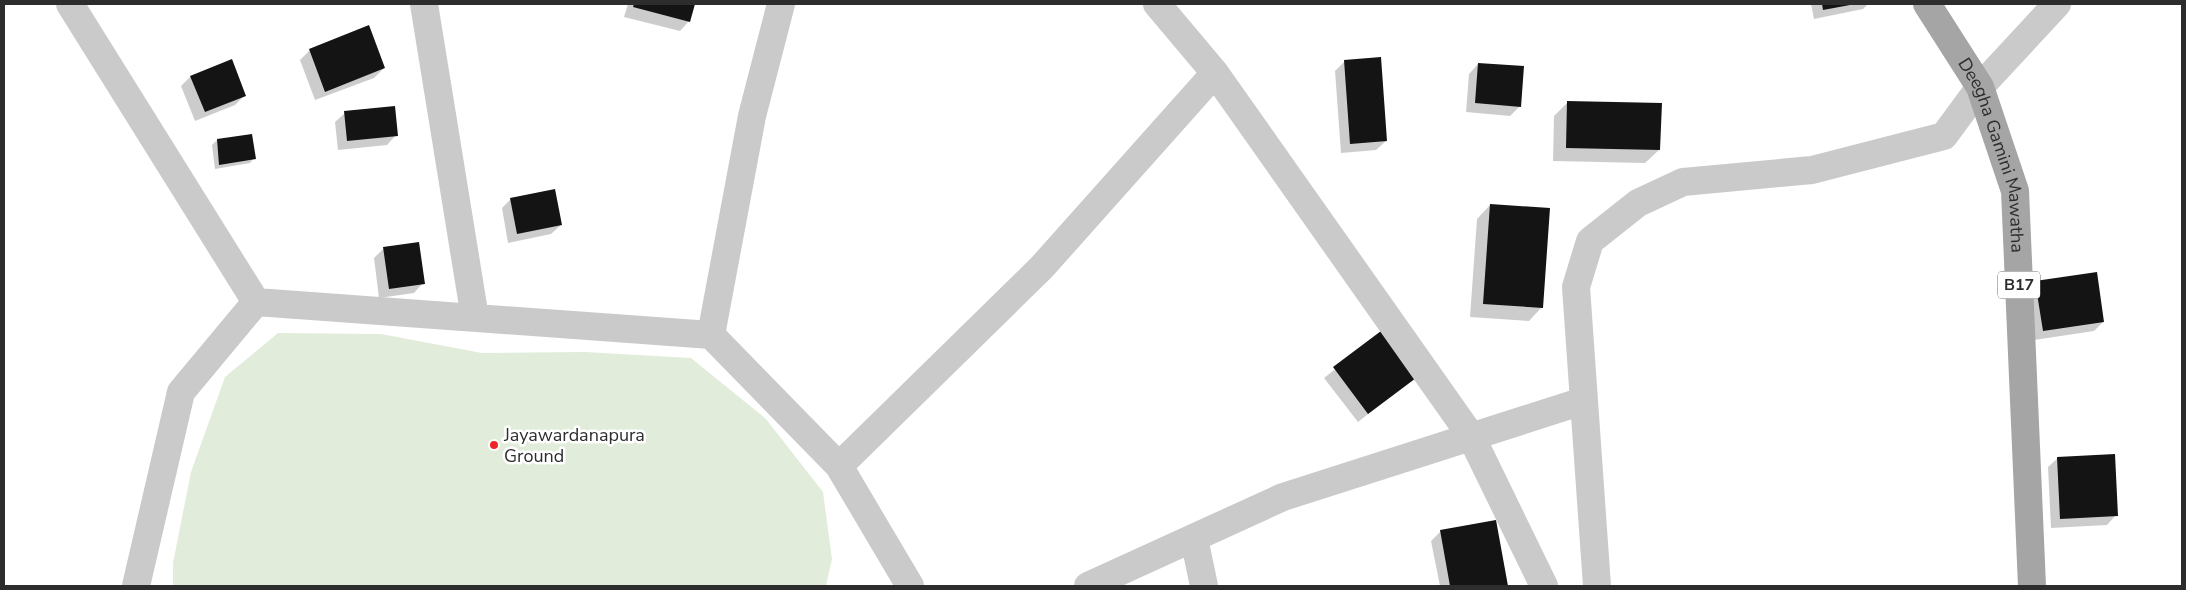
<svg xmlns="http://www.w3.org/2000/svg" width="2186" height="590" viewBox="0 0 2186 590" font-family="'Nunito Sans',sans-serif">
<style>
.green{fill:#e2ecda}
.shadow{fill:#0003}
.building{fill:#141414}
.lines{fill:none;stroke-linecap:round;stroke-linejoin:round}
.street{stroke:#cacaca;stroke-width:28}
.primary{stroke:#a5a5a5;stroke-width:28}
.poi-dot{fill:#ef2528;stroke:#fff;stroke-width:2}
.labels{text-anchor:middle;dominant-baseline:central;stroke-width:5;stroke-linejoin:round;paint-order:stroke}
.shield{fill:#fff;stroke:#6c6c6c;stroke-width:1}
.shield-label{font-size:16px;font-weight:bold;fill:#2d2d2d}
.street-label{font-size:18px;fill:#2d2d2d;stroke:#fff}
.poi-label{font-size:18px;fill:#2d2d2d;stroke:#fff;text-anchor:start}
</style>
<rect width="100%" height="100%" fill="#fff"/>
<path class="green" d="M278 333 381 334 482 353 585 352 691 358 766 419 823 492 832 559 826 586H173V563L191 472 225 377Z"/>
<path class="shadow" d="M628 4H694L689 21 680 31 624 17Z
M1811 4H1868L1863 9 1814 19Z
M310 50 384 68 374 78 315 100 300 60Z
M1345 61 1386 141 1376 150 1341 153 1335 71Z
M1478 64 1520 106 1510 116 1466 112 1469 74Z
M190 77 244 96 235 105 195 121 181 86Z
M1568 102 1659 150 1645 163 1553 161 1554 116Z
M345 113 396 135 387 145 338 150 335 122Z
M217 140 254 158 250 163 215 169 212 145Z
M511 199 561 225 551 234 508 243 502 208Z
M1490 205 1542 307 1529 321 1470 317 1477 219Z
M383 249 423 283 414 293 379 298 374 258Z
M2036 282 2103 322 2094 331 2034 340 2026 292Z
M1381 333 1414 378 1358 422 1324 378Z
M2058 458 2116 515 2107 525 2051 528 2048 467Z
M1495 521 1506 586H1440L1431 541 1441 531Z"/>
<path class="building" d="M634 4H695L690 22 633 7Z
M1822 4H1850V5L1823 10Z
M369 25 385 68 325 92 309 49Z
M1381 57 1387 141 1350 144 1344 60Z
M232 59 246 96 205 112 190 76Z
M1478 63 1524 66 1521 107 1475 103Z
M1567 101 1662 103 1660 150 1566 148Z
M395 106 398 136 347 141 344 111Z
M252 134 256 159 219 165 217 139Z
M555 189 562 225 517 234 510 198Z
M1490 204 1550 208 1543 308 1483 304Z
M419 242 425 284 389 289 383 247Z
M2097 272 2104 322 2043 331 2035 281Z
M1381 331 1416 378 1368 414 1333 367Z
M2115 454 2118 516 2060 519 2057 457Z
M1496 520 1508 586H1450L1440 530Z"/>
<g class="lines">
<path class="street" d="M70 4 256 302
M424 4 475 318
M1157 4 1215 73 1471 436 1544 586
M711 335 752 116 781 4
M839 466 1042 267 1215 73
M1194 538 1204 586
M136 586 181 392 256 302 711 335 839 466 910 586
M1088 586 1283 497 1583 401
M1597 586 1576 287 1590 241 1638 203 1683 182 1812 170 1944 136 1980 87 2057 4"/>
<path class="primary" id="s1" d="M1927 4 1980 87 2015 191 2032 586"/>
</g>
<circle class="poi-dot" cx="494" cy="445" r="5"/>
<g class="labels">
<rect class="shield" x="1998" y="271.5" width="42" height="27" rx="4"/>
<g class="shield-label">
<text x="2019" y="285">B17</text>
</g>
<g class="street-label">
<text stroke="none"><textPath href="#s1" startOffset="168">Deegha Gamini Mawatha</textPath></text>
</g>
<g class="poi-label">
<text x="504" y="435">Jayawardanapura<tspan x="504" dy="21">Ground</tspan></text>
</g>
</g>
<rect width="2186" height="590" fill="none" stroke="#2d2d2d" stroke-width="10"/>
</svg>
